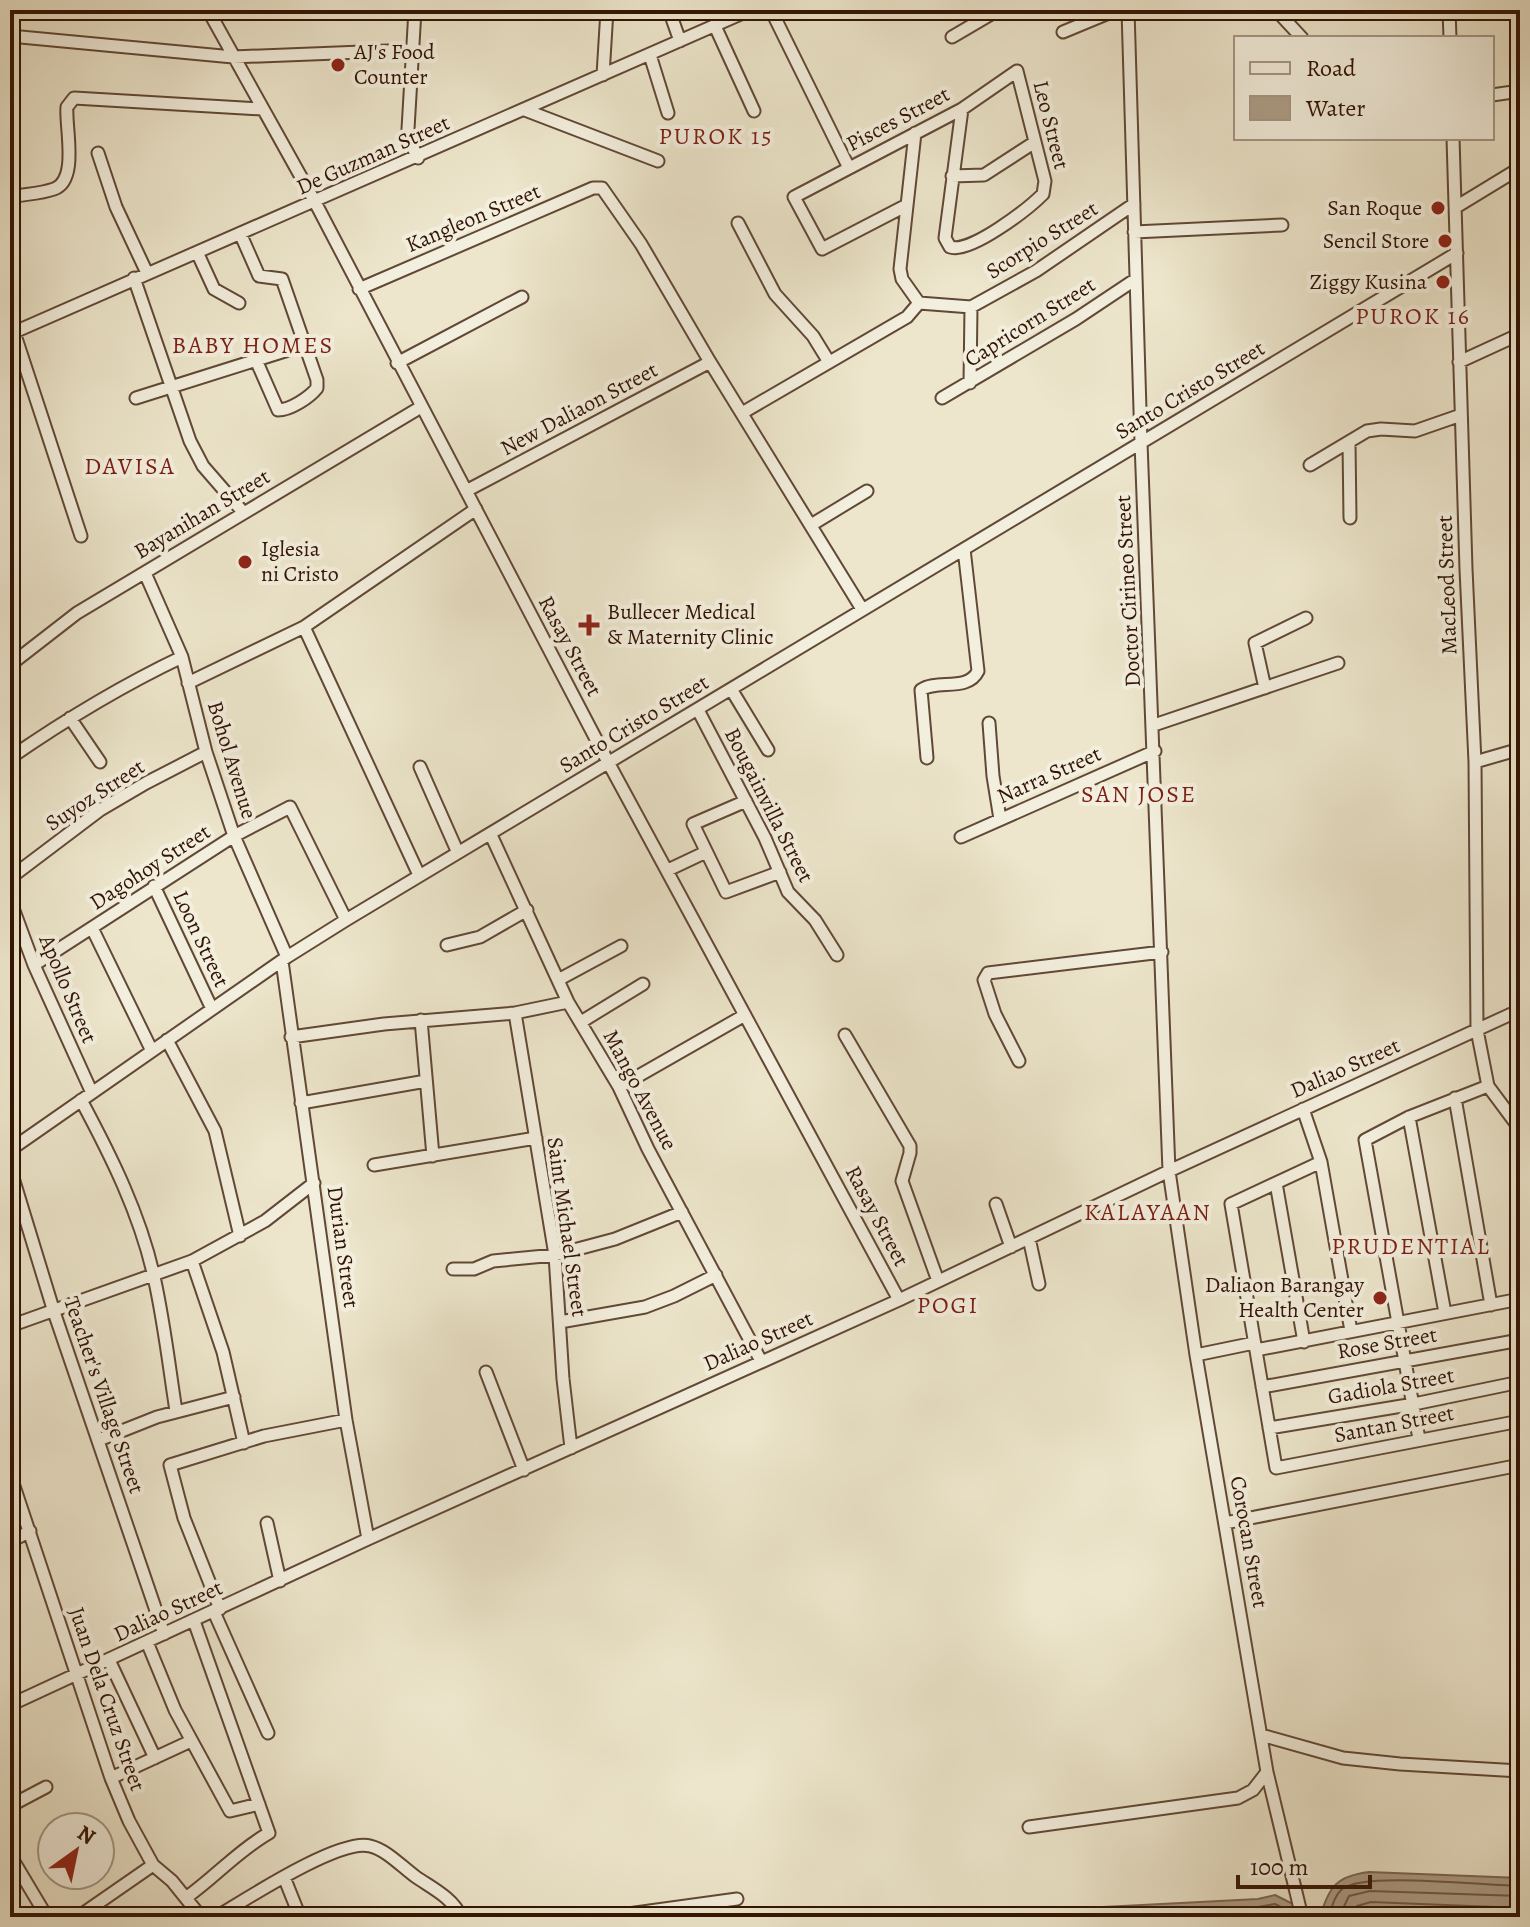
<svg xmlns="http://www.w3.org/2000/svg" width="1530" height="1927" viewBox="0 0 1530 1927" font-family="Alegreya,serif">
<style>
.water{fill:#ad9e88;stroke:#7c6653;stroke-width:2}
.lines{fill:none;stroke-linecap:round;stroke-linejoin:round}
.shore{stroke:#705846;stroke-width:2}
.minor-casing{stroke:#614836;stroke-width:15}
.minor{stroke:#f3efde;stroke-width:11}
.poi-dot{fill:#8f2418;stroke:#f3efde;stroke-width:3}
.labels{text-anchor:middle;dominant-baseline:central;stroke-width:8;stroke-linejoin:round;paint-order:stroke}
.poi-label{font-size:22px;fill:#321304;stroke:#f3efde;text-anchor:end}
.street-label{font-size:22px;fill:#321304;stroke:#f3efde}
.neighbourhood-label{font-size:24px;letter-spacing:2px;fill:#7a1f14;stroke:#f3efde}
</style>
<rect width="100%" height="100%" fill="#ede6cc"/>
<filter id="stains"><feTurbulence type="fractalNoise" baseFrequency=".0025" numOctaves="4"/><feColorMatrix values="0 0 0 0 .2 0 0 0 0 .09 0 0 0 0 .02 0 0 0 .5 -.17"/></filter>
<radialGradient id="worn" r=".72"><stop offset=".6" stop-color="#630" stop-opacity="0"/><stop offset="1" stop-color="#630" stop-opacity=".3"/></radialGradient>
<path class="water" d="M1369 1872 1520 1878V1917H1320C1329 1886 1337 1876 1369 1872Z
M1275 1895 1293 1904 1295 1917H947V1915L1258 1899Z"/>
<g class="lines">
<path class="shore" d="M1061 1917 1258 1907 1275 1904 1285 1909 1287 1917
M1329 1917C1331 1908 1334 1896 1342 1889 1364 1871 1486 1886 1520 1886
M1339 1917 1349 1896 1370 1891 1520 1896
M1352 1917 1357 1906 1371 1902 1520 1908"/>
<g class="minor-casing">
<path id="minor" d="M208 10 315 202 608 762 899 1300
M415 10 408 129 411 144 418 158
M669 10 680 41
M771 10 849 168
M1128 10 1141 443 1169 1171 1196 1355 1267 1772 1302 1917
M1276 10 1302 38
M1449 10 1450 38
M715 26 754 111
M1063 32 1116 10
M10 36 233 57 413 50
M952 37 998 10
M650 55 668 113
M603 75 607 10
M1492 95 1520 91
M525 110 658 161
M915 133 900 269 902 279 919 303
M1453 138 1466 569 1475 762 1477 1030 1488 1086 1520 1129
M98 153 116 207 147 273
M952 176 984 175 1035 142
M10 197C24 194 40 194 54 189 79 180 65 127 67 107L74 98 262 109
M907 205 822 249 794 197 962 109 1017 71 1045 181 1043 194C1028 209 970 254 950 247L945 238 962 109
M1456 207 1520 168
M738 223 775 294 813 336 829 362
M1134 232 1282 225
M240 233 259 276 282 279 317 380V388C309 398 290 410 278 410L256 360
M197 252 214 289 239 303
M134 278 190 441 203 466 243 512
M359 289 593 188H602L641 244 710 362 862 609
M919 303 971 307 1036 271 1134 204
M14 332 81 536
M10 334 750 10
M1459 362 1520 334
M397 363 522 297
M970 383 971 307
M136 398 304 345
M942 398 1076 319 1136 279
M742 413 907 317 919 303
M1349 442 1350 518
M1310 465 1367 431 1381 429 1415 431 1461 415
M466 491 710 362
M811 525 867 491
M145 573 182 657 206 752 234 836 287 957
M304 627 419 875
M10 665 77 613 421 407
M188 683 304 627 476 509
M1265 688 1255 643 1306 618
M731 689 768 750
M698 710 765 838 788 892 815 920 837 955
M70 718 100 762
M989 723 993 776 1000 819
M1154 725 1338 663
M10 758C65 720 121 686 182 657
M927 758 921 690C937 679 968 692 978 671L964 549
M1475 762 1520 749
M420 767 458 853
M746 801 693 824 726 892 780 872
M491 835 568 1002 619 1087 648 1149 761 1361
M961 837 1155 751
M668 870 706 852
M10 878 100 810 146 783 206 752
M154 886 212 1009
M10 900 34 965 92 1093
M92 928 152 1051
M447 945 480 937 527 910
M282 961 346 1420 368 1539
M34 965 234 836 290 807 346 920
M558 980 621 946
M515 1013 555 1255 563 1379 571 1448
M421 1020 433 1156
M581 1022 643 984
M845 1035 910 1146V1153L902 1181 938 1281
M291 1037 384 1024 515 1013 568 1002
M167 1040 215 1131 240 1236
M1019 1061 995 1014 984 980 988 973 1162 952
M619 1087 745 1015
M1455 1098 1491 1305
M81 1100C111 1156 140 1214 154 1277 164 1321 169 1366 176 1411
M301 1103 426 1081
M1303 1109 1321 1162 1351 1331
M1409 1117 1445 1313
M10 1150 287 957 346 920 1457 253
M1321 1162 1231 1204 1276 1468 1520 1421
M374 1165 536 1138
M10 1168 54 1312 164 1634
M1276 1183 1304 1342
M1520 1192V1211
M996 1204 1011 1247
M1029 1238 1039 1284
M192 1261 223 1352 244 1443
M453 1269H474L493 1261 555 1255 615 1239 682 1212
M560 1322 645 1307 674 1296 716 1275
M10 1326 192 1261 265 1221 314 1183
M1256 1350 1520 1299
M1196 1355 1254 1343
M486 1372 524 1470
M1262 1387 1520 1340
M1269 1428 1414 1404 1520 1382
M1419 1439 1365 1140 1409 1117 1488 1086
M99 1440 157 1417 234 1397
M10 1474 111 1778 129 1821 153 1865 172 1881 201 1917
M267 1523 280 1581
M1225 1523 1520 1465
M10 1542 30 1531
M220 1609 184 1518 170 1465 264 1436 346 1420
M214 1612 268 1733
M147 1642 175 1710 230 1811 259 1804
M109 1660 155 1758
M10 1705 368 1539 899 1300 1169 1171 1520 1010
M1261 1735 1343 1758 1400 1764 1520 1771
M111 1778 191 1741
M10 1806 46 1787
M1029 1827 1238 1798 1253 1790 1267 1772
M10 1855 47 1917
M284 1877 300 1917
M187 1897C215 1877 239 1850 269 1833L194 1621
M78 1917 153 1865
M216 1917C245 1900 339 1838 370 1846 387 1850 402 1867 416 1877 432 1888 453 1898 461 1917
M606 1917 737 1899"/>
</g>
<use href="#minor" class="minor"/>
</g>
<g class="poi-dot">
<circle cx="338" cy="65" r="8"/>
<circle cx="1438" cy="208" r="8"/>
<circle cx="1445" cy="241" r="8"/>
<circle cx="1443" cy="282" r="8"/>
<circle cx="245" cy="562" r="8"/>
<path d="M585 613h8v8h8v8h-8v8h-8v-8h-8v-8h8z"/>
<circle cx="1380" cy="1298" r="8"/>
</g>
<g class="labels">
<g class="poi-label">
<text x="354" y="52" text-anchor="start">AJ's Food<tspan x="354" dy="25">Counter</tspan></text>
<text x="1422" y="208">San Roque</text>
<text x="1429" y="241">Sencil Store</text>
<text x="1427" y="282">Ziggy Kusina</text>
<text x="261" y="549" text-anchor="start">Iglesia<tspan x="261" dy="25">ni Cristo</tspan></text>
<text x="607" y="612" text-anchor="start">Bullecer Medical<tspan x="607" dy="25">&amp; Maternity Clinic</tspan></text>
<text x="1364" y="1285">Daliaon Barangay<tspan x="1364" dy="25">Health Center</tspan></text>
</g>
<g class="street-label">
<text transform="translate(898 119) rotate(-28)">Pisces Street</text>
<text transform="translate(1051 125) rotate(76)">Leo Street</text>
<text transform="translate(373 155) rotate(-24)">De Guzman Street</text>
<text transform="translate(473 218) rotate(-23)">Kangleon Street</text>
<text transform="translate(1042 240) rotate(-32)">Scorpio Street</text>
<text transform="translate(1030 322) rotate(-32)">Capricorn Street</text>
<text transform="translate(1190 390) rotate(-31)">Santo Cristo Street</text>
<text transform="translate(579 409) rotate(-28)">New Daliaon Street</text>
<text transform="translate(202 514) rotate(-31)">Bayanihan Street</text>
<text transform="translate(1447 585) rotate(-92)">MacLeod Street</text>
<text transform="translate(1128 591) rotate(-93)">Doctor Cirineo Street</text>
<text transform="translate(570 646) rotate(62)">Rasay Street</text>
<text transform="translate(634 724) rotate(-31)">Santo Cristo Street</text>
<text transform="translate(232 760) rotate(73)">Bohol Avenue</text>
<text transform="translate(1049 775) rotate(-24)">Narra Street</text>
<text transform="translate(95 795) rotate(-33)">Suyoz Street</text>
<text transform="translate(769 805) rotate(63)">Bougainvilla Street</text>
<text transform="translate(150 867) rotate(-33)">Dagohoy Street</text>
<text transform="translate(201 939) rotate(65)">Loon Street</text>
<text transform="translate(68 989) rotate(67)">Apollo Street</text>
<text transform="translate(1345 1068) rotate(-24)">Daliao Street</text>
<text transform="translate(640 1090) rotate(62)">Mango Avenue</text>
<text transform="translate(877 1216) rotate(62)">Rasay Street</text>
<text transform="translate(567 1227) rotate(82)">Saint Michael Street</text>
<text transform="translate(343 1247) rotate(82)">Durian Street</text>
<text transform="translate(758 1341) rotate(-24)">Daliao Street</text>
<text transform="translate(1387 1343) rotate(-10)">Rose Street</text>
<text transform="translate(1391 1386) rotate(-10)">Gadiola Street</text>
<text transform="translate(104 1395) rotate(71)">Teacher's Village Street</text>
<text transform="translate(1394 1424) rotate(-11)">Santan Street</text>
<text transform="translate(1249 1542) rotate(80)">Corocan Street</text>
<text transform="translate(168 1611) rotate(-25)">Daliao Street</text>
<text transform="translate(107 1699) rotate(71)">Juan Dela Cruz Street</text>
</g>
<g class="neighbourhood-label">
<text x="716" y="136">PUROK 15</text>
<text x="1413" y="316">PUROK 16</text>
<text x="253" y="345">BABY HOMES</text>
<text x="130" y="466">DAVISA</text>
<text x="1139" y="794">SAN JOSE</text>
<text x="1148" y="1212">KALAYAAN</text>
<text x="1411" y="1246">PRUDENTIAL</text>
<text x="948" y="1305">POGI</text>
</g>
</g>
<rect width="1530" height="1927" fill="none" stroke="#ede6cc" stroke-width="40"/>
<rect x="12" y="12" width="1506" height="1903" fill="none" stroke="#321304" stroke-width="4"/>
<rect x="20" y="20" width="1490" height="1887" fill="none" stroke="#321304" stroke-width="2"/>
<rect x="1234" y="36" width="260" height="104" fill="#f3efde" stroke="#a69787" stroke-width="2"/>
<rect x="1250" y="62" width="40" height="12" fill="#f3efde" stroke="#a69787" stroke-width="2"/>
<text x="1306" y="76" font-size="24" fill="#321304">Road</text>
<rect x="1250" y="96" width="40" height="24" fill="#ad9e88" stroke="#a69787" stroke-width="2"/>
<text x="1306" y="116" font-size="24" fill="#321304">Water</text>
<g transform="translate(76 1851) rotate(33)"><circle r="38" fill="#f3efde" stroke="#a69787" stroke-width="2"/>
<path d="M0-6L14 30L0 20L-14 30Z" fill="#8f2418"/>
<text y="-12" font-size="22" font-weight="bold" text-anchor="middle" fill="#321304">N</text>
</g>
<path d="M1238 1875v12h132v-12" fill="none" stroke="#321304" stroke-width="4"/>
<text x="1250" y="1875" font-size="24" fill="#321304" stroke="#f3efde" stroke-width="6" paint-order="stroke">100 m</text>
<rect width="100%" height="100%" filter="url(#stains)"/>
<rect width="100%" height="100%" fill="url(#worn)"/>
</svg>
